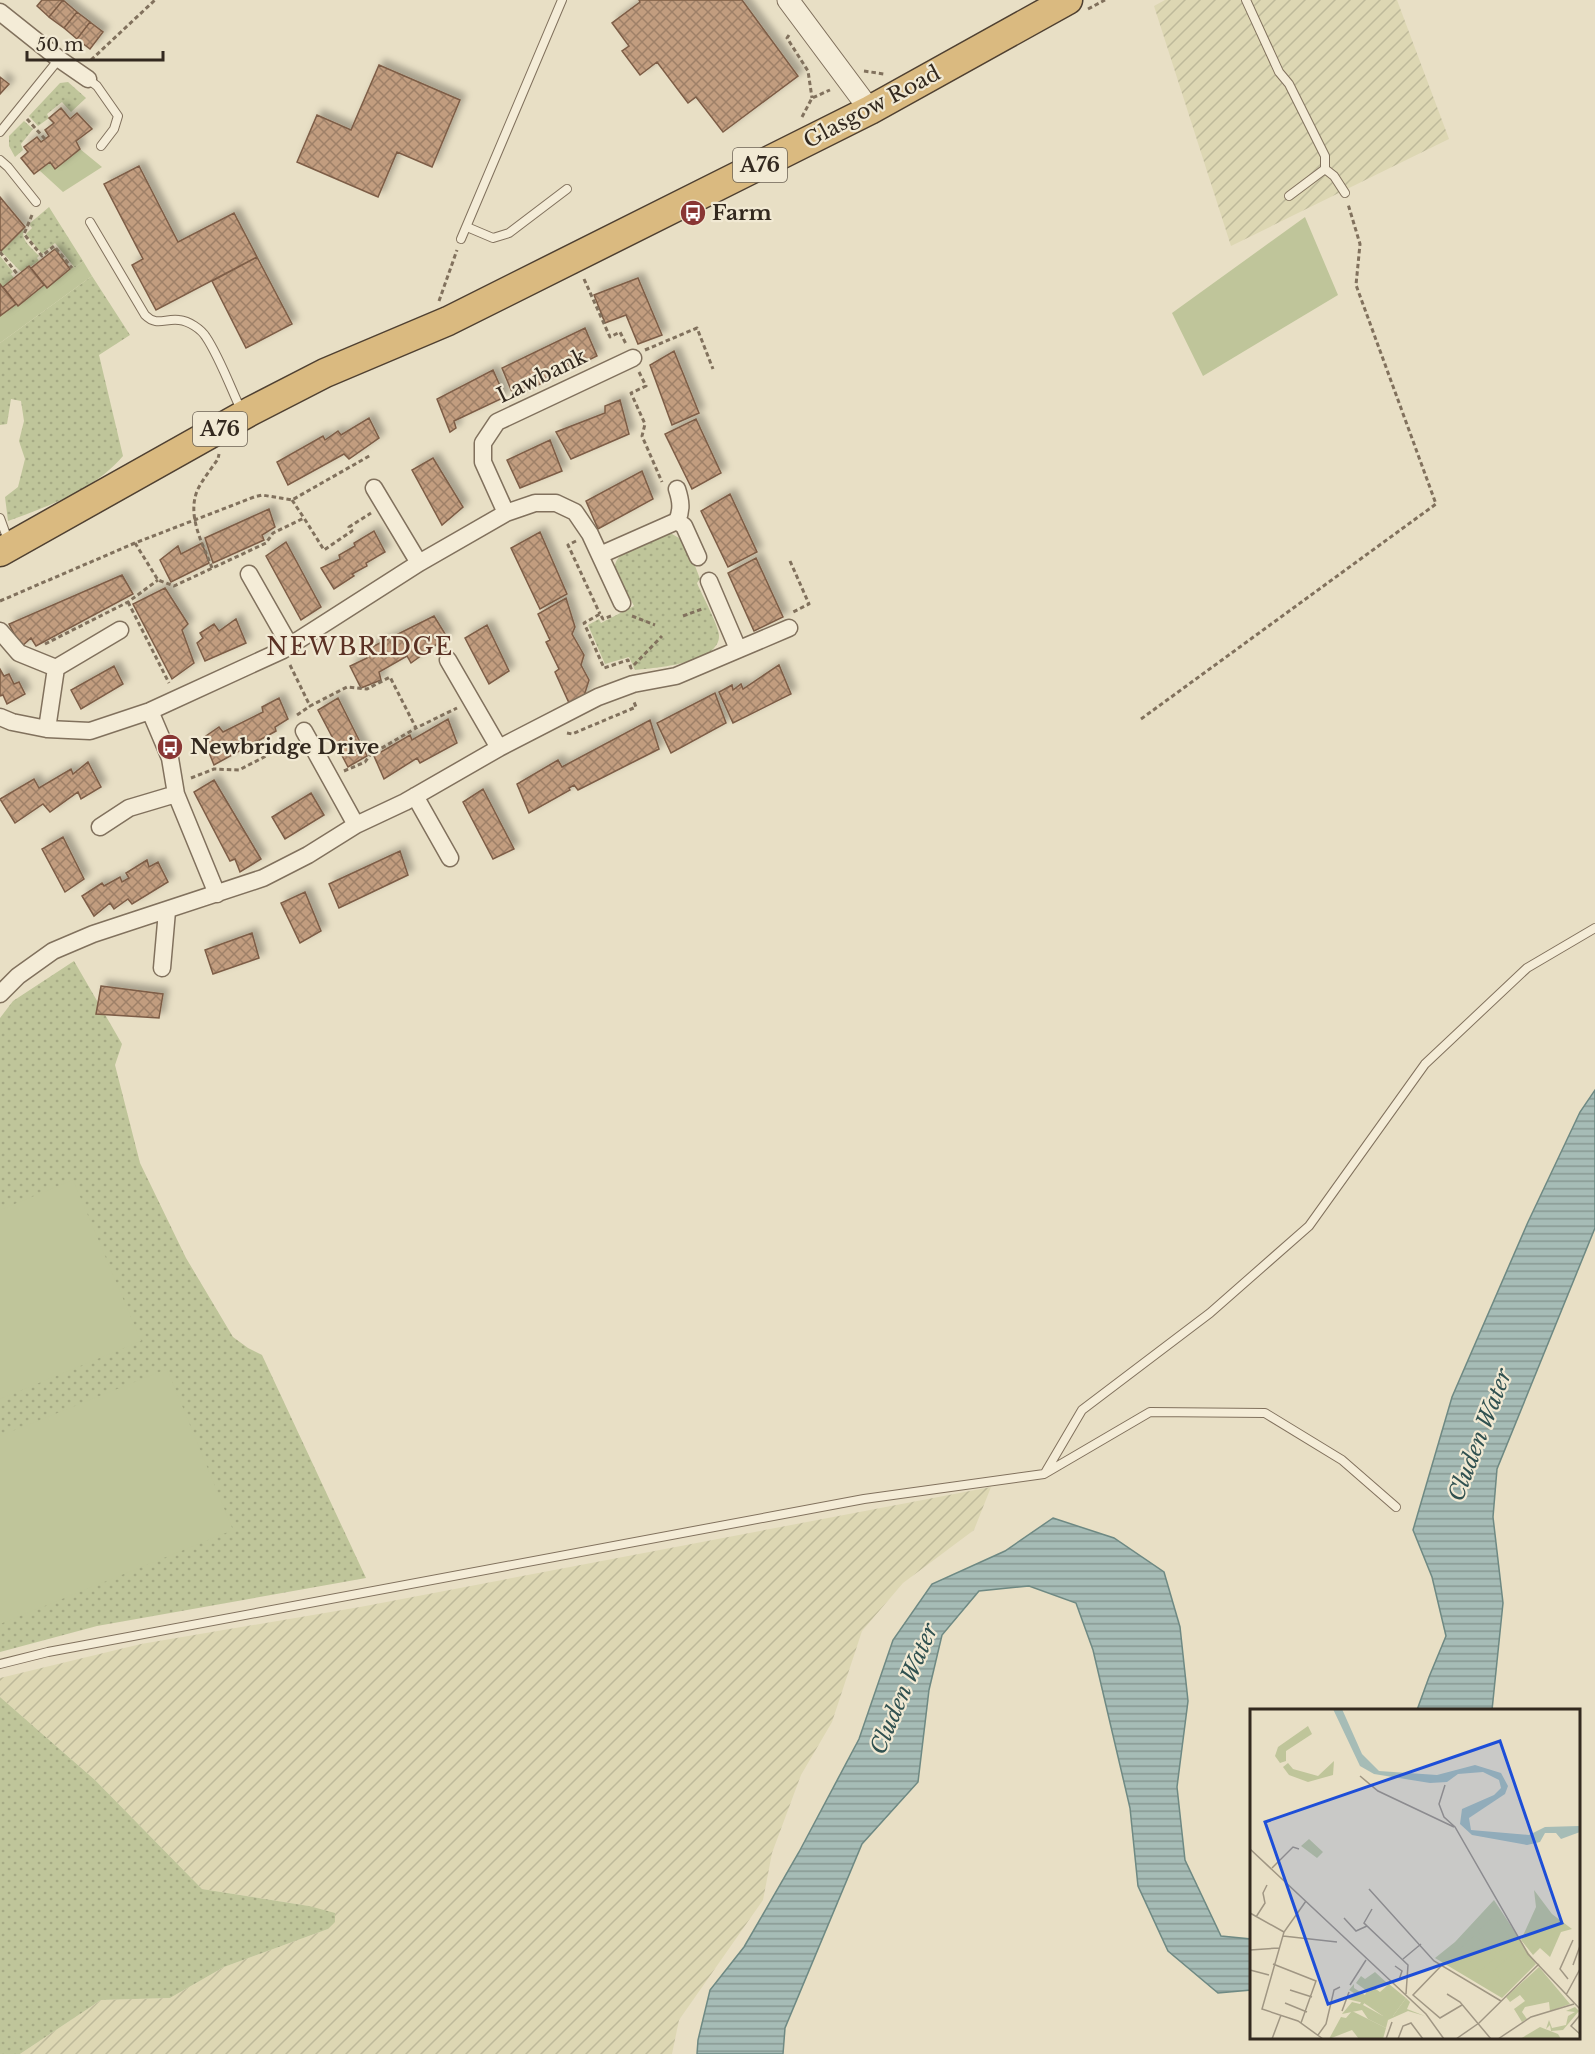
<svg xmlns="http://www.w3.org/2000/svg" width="1595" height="2054" viewBox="0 0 1595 2054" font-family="'Libre Baskerville',serif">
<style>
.farmland{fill:url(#farmland-furrows)}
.grass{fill:url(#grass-dots)}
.garden{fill:#bfc59a}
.water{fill:url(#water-rules);stroke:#6e8983;stroke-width:1.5}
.building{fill:url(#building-cross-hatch);stroke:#7d5d46;stroke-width:1.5;filter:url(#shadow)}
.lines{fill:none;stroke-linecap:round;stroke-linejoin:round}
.service-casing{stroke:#81715d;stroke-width:10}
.minor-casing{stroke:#81715d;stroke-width:19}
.tertiary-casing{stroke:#81715d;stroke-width:23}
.trunk-casing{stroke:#4f4031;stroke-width:31}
.path{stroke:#81715d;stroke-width:3;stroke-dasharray:4.5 3;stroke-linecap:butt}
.service{stroke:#f4ecd7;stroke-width:8}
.minor{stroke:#f4ecd7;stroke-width:16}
.tertiary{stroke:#f4ecd7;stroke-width:21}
.trunk{stroke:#daba80;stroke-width:28}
.labels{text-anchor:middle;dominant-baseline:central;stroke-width:4.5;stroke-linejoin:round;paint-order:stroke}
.shield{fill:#f1e9d3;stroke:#6c6355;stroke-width:1.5}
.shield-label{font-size:20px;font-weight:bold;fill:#33291f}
.street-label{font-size:21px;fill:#33291f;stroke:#f1e9d3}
.poi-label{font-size:21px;font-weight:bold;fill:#33291f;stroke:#f1e9d3;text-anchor:start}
.water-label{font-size:22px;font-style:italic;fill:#305150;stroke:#f1e9d3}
.quarter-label{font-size:24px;letter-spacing:1.5px;fill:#5a3124;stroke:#f1e9d3}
.inset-road{fill:none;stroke:#a09683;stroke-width:1.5}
.view{fill:#1d4ed8;fill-opacity:0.15;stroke:#1d4ed8;stroke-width:3}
.inset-edge{fill:none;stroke:#33291f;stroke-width:3}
</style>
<defs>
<pattern id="farmland-furrows" width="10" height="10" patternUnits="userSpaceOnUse" patternTransform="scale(1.5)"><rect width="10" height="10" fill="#ddd7b3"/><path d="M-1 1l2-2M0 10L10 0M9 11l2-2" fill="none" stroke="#beb99a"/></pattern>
<pattern id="grass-dots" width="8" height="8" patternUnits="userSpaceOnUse" patternTransform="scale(1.5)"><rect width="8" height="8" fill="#bfc59a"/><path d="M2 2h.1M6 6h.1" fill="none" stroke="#a5a984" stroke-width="1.8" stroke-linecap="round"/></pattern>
<pattern id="water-rules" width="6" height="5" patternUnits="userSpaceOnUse" patternTransform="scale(1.5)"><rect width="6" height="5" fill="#a6bcb6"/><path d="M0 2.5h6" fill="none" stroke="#889993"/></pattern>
<pattern id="building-cross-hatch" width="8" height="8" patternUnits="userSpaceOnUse" patternTransform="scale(1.5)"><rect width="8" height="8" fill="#c29d7f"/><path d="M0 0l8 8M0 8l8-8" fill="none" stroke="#9e8067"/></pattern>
<filter id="shadow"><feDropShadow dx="5.5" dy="-5.5" stdDeviation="3" flood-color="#0004"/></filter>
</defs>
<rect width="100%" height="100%" fill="#e8dfc5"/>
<path class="farmland" d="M1165 0H1397L1449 139 1231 246 1154 6Z
M991 1487 974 1530 903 1583 862 1631 832 1722 801 1775 772 1853 763 1900 679 2020 672 2054H20L101 2000 170 1998 224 1967 328 1929 309 1906 202 1889 95 1780 0 1697V1678L141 1644 360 1607Z"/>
<path class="grass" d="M68 82 86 98 71 112 62 102 47 114 49 118 38 126 29 116 60 83Z
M24 121 33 129 21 144 23 150 15 157 9 146V136Z
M49 207 83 261 75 268 55 243 42 254 26 234 32 228 29 224Z
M25 227C18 239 32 248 39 256L37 258 39 261 22 272 18 269 1 251Z
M0 256 13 272 11 274 14 278 3 287 0 285Z
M92 276 130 335 99 355 123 456C94 490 49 506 8 521L5 497 18 487 25 459 19 441 24 421 21 401 11 399 7 424 0 425V343Z
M663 533 672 534 686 542 700 579 697 583C702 595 718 624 719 635 721 663 655 668 635 670L629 657 605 664 588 625 599 619 601 623 634 606C629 595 616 580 615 568 614 550 649 540 663 533Z
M74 961 122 1044 115 1065 140 1163 186 1258 233 1337 248 1348 262 1355 366 1578 97 1626 0 1652V1018L13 1001Z
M0 1697 95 1780 202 1889 309 1906 335 1913V1922L328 1929 224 1967 170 1998 101 2000 20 2054H0Z"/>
<path class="garden" d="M80 149 102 167 63 192 39 170 50 162 56 168Z
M1305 217 1338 295 1203 376 1172 313Z
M83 261 92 276 0 343V316L16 304 18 306 20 305 44 285 47 287 73 266 75 268Z
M73 1180 141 1341 0 1399V1210Z
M167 1369 233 1530 0 1624V1436Z"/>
<path class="water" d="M1595 1090V1228L1497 1469 1493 1517 1503 1603 1492 1710H1417L1429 1677 1446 1636 1432 1577 1413 1530 1452 1397 1528 1222 1580 1112Z
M1053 1518 1114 1538 1164 1572 1180 1627 1188 1701 1177 1787 1185 1860 1221 1936 1251 1939V1990L1218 1993 1168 1951 1138 1886 1130 1808 1093 1650 1076 1603 1029 1586 979 1591 942 1635 929 1690 918 1782 862 1844 785 2028 783 2054H697L698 2040 710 1990 744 1947 799 1852 859 1739 893 1640 932 1584 1005 1551Z"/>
<path class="building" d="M42 0H63L49 17 37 6Z
M63 0 77 12 64 28 49 17Z
M639 0H742L798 76 723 132 696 97 688 103 657 62 640 75 622 51 629 46 612 23 640 2Z
M77 12 90 22 77 39 64 28Z
M90 22 103 32 90 49 77 39Z
M379 65 460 100 432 167 397 152 378 197 297 162 317 115 351 130Z
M0 77 9 84 0 94Z
M61 108 70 119 77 113 92 129 76 141 80 149 55 169 50 162 34 174 21 158 28 152 24 147 37 137 41 142 49 136 45 130 54 123 49 118Z
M139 166 178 242 234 213 257 257 156 310 132 265 143 259 104 184Z
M0 197 25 227 1 251 0 249Z
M55 249 70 269 47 288 31 268Z
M257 257 292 324 246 348 212 281Z
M29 266 44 285 18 306 3 287Z
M638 278 662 335 638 344 626 315 605 323 594 295Z
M0 284 16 304 0 316Z
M585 328 597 356 514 397 502 368Z
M674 351 699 413 672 425 650 365Z
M493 370 505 397 454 421 456 428 450 432 437 399Z
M620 400 629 434 571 459 556 432 605 413V406Z
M369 418 379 438 349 459 344 454 288 485 277 462 323 436 325 440 338 431 341 435Z
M696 419 721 473 692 489 665 434Z
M550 440 562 471 520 488 507 460Z
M433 458 463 507 442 525 412 470Z
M642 471 653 499 598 529 586 501Z
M730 494 757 552 728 567 701 511Z
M269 509 275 527 262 535 264 540 213 563 205 538Z
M374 531 385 552 366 563 367 566 352 574 354 576 334 589 321 568 340 559 339 555 355 546 354 543Z
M540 532 567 594 540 609 511 548Z
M286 542 321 607 301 620 266 556Z
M202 543 209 563 171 582 160 560 178 546 181 554Z
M756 558 783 617 754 631 728 573Z
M122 575 133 594 36 646 31 638 21 647 9 624Z
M165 588 188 624 182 630 194 663 172 679 133 604Z
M566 598 575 627 572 634 584 655 581 665 589 680 584 696 569 703 555 672 559 669 546 642 550 640 538 614Z
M434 616 447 637 411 663 407 656 379 672 381 680 361 688 350 666 367 658 366 650Z
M236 619 246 643 205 661 197 643 203 638 200 633 214 624 219 631Z
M487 625 509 671 489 684 465 638Z
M779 665 791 694 733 723 719 692 732 685 733 690 741 684 743 689Z
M114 666 123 684 81 709 71 690Z
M0 669 4 676 9 674 14 684 19 682 25 694 7 704 3 695 0 696Z
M715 693 726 723 671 753 657 723Z
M279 698 288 719 275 727 276 731 214 765 203 738 219 727 223 732 263 712 262 707Z
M338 698 367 756 348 767 318 710Z
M448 719 457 743 420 763 417 758 384 779 374 756 410 735 412 740Z
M650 720 659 749 578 790 574 785 569 788 570 790 529 813 517 784 558 760 562 767Z
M88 762 101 787 81 799 78 792 50 812 43 804 15 823 0 799 34 779 39 788 71 769 73 774Z
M214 780 261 859 240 872 235 859 230 861 194 792Z
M483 789 514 849 493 859 463 802Z
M311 793 324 815 285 839 272 817Z
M63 837 84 879 65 892 42 849Z
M400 851 408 875 339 908 329 884Z
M147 860 149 867 158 862 168 882 132 904 128 899 114 909 110 903 94 916 82 896 102 883 104 886 120 877 122 882 129 878 126 873Z
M305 892 321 931 300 943 281 903Z
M252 933 259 958 213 974 205 950Z
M101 986 163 994 159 1018 96 1014Z"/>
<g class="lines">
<g class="service-casing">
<path id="service" d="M1246 0 1279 72 1289 84 1325 156V169L1289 196
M88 79 97 86 118 116 114 129 101 146
M0 132 59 59
M0 160 8 167 36 202
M1325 169 1334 176 1345 193
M90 222 145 315C157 327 165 318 179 320 189 321 201 329 206 337 220 358 231 389 242 412
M467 227 493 238 509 233 567 189
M461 239 562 0
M0 518 9 543
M1045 1473 1082 1410 1210 1313 1309 1226 1425 1064 1527 968 1595 928
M0 1664 48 1652 864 1499 1044 1474 1150 1412 1265 1413 1342 1460 1396 1507"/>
</g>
<g class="minor-casing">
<path id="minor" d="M0 12 59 59 88 79
M374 488 419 563
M677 489C681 501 682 510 677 521L684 526 698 557
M506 513 483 462V443L497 422 633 358
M600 555 677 521
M249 574 290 646
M709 581 738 649
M0 631 19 653 56 668 120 630
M448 660 499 748
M150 711 170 758 176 794 217 894
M0 717 12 722 47 729 90 731 150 711 283 650 419 563 506 513 535 503H556L575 512 590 534 622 603
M47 729 56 668
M304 731 356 825
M415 796 450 858
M100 827 129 808 176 794
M162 968 167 911
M0 994 18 976 53 951 93 934 263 878 308 855 356 825 405 802 499 748 598 697 633 684 676 676 789 628"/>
</g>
<g class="tertiary-casing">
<path id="tertiary" d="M788 0 870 110"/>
</g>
<g class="trunk-casing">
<path id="trunk" d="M0 552 251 411 325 373 448 321 870 110 1068 0"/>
</g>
<path class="path" d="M1088 9 1105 0
M789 35 787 38 808 71 812 98
M91 60 155 0
M864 71 884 74
M802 117 812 98 830 90
M27 119 45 139
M32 215 24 234 42 256 54 246 72 268
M0 252 18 275
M584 279 610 337 620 332 626 344
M439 301 457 250
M645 350 697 328 713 369
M639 372 646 386 631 393 645 424 642 436 662 482
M292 500 304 518
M576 541 568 545 600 614
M135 543 158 580 174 586 266 543 273 533 304 518 324 550 352 531 349 527 371 513
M790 561 809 604 793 612
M212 568C203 544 187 517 197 491 202 480 211 469 218 459L219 454
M0 601 135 543 254 497 262 495 292 500 371 455
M128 602 169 683
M611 616 603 619 600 614 584 623 604 668 628 660 631 668 662 636
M632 616 655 625
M683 616 702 609
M45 644 128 602 158 580
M290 665 310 706 347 687 367 689 390 677 416 728 457 708
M297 715 310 706
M1141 719 1436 504 1356 285 1360 244 1348 204
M567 733 572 734 636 707 634 702
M344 771 365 762 370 755 416 728
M191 778 214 769 239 770 293 742"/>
<use href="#service" class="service"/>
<use href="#minor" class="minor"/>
<use href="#tertiary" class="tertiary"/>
<use href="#trunk" class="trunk"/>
</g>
<defs>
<g id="bus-disc" transform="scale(1.35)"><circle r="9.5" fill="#893634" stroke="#f1e9d3"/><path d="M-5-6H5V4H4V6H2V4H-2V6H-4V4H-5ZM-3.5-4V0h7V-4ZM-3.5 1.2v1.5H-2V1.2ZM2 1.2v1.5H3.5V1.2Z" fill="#fff"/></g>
</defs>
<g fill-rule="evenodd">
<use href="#bus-disc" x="693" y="213"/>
<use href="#bus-disc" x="170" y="747"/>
</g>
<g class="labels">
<g class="shield">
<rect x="733" y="148" width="54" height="34" rx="4.5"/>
<rect x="193" y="412" width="54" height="34" rx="4.5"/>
</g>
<g class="shield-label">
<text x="760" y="165">A76</text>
<text x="220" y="429">A76</text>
</g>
<g class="street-label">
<text transform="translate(872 107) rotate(-28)">Glasgow Road</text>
<text transform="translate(542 376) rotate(-26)">Lawbank</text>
</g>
<g class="poi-label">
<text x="712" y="213">Farm</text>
<text x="190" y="747">Newbridge Drive</text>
</g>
<g class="water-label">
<text transform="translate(1480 1435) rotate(-69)">Cluden Water</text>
<text transform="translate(904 1689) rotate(-67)">Cluden Water</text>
</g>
<g class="quarter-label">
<text x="360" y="646">NEWBRIDGE</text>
</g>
</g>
<g transform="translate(1250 1709)">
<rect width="330" height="330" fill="#e8dfc5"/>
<path d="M284 181 302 205 322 220 311 223 300 248 290 239 283 246 271 231 286 198ZM244 191 286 255 252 289 185 249 205 233ZM289 258 320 295 300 302 299 293 275 298 272 303 277 310 272 313 264 300 275 292 270 286 260 293 256 288ZM125 263 137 274 123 278 130 283 139 275 156 289 143 307H133L114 294 97 290 107 286 99 281 104 275V279L115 286 117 282 106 274 111 267 115 270ZM102 302 136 319 133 330H109L102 321 79 330 91 308 96 309ZM290 318 308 325 311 330H270Z" fill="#bfc59a"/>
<path d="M114 288 117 290 113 296 133 307H143L156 289 160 293 157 300 175 307 158 302 138 311 136 319 118 310 112 301 92 305 102 293 110 295Z" fill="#bfc59a"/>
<path d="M58 17 62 25 36 42V52L30 54 25 47 28 38ZM84 52 83 66 58 73 39 66 33 58 38 54 43 60 68 67Z" fill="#bfc59a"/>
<path d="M59 130 73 143 67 149 51 137ZM243 208 263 231 247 245 228 222ZM225 226 245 249 229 263 210 240ZM268 240 280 253 256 276 243 262ZM325 298 329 302 313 321 301 322 300 316 296 320 299 311 302 319 316 316 318 307 325 303 316 302Z" fill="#bfc59a"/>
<path d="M83 0H92L112 45 129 62 187 66 225 56 251 64 258 77 255 85 219 109 221 121 279 126 295 118 329 117 330 123 311 130 306 124H295L290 133 277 136 222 126 210 115 212 100 244 86 251 79 249 71 233 63 208 65 197 73 180 74 124 65 110 57Z" fill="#a6bcb6"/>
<path class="inset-road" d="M110 67 128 82 204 118M195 76 189 95 194 108 205 118 278 245 330 300M0 140 176 305 194 330M22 159 43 138 49 140M119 180 184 252 251 292M56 192 34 223 12 300 48 312 73 330M122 200 114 214 158 256 156 285M0 204 34 223M6 208 15 194 13 184 17 176M94 209 106 222 117 217M33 227 87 233M0 241 29 239M153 250 171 235M23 255 66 272 51 314M192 256 163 286 190 309 212 296M323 256 330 237M145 257 152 262 149 271M0 261 19 266M318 270 310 260 323 231M100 276 116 251M40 281 62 288M197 285 210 293 241 330M316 286 330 260M35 294 57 303M92 302 99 283M330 306 321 317 330 325M68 326 76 315 84 281 90 278M22 330 31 306M136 330 142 313M148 330 153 317 161 314 173 330M206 330 229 314 289 255M248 330 281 308 324 295"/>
<path class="view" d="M250 32 312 214 78 295 15 113Z"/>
<rect width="330" height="330" class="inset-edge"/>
</g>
<path d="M27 51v9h136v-9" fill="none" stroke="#33291f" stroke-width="3"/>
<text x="36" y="51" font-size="18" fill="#33291f" stroke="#f1e9d3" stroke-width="4.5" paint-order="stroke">50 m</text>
</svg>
